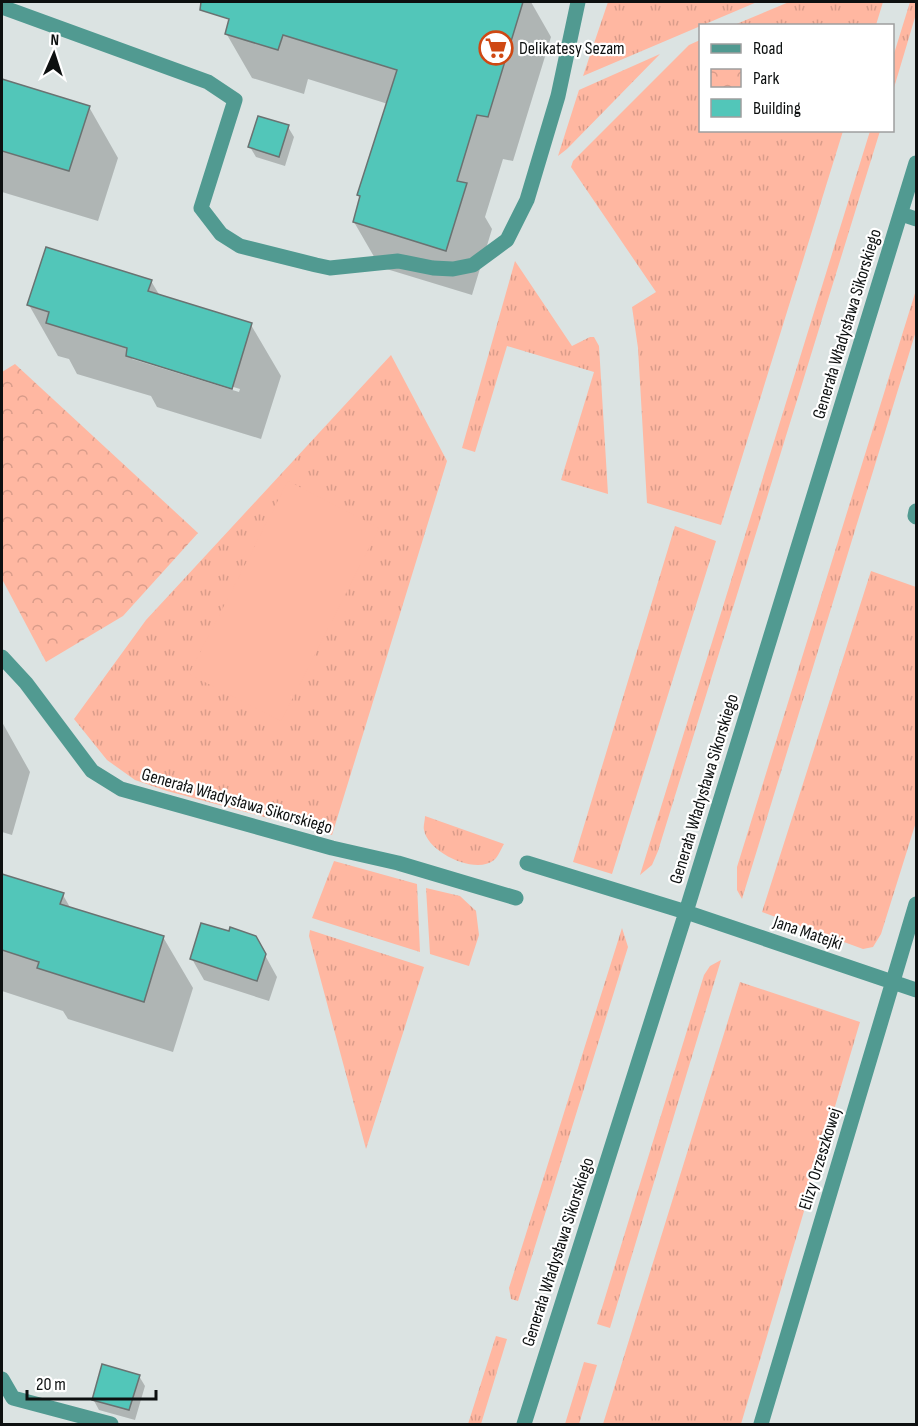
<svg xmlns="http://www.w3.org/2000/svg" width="918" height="1426" viewBox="0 0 918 1426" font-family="'Sofia Sans Condensed',sans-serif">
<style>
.grass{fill:url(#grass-tufts)}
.park{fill:url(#park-crowns)}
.pitch{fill:#ffb7a1}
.shadow{fill:#0003;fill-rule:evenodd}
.building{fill:#52c6b9;stroke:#6a7271;stroke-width:1.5}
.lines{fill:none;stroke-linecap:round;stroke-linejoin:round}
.minor{stroke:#519a91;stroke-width:15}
.labels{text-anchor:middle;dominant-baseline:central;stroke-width:4.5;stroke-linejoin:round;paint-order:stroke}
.poi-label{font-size:18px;fill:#0d1010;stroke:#fff;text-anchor:start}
.street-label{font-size:18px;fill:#0d1010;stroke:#fff}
</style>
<defs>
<pattern id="grass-tufts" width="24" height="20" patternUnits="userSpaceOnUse" patternTransform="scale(1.5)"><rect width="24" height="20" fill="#ffb7a1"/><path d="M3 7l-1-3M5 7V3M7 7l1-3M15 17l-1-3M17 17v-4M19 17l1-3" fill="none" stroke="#d99c8a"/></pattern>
<pattern id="park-crowns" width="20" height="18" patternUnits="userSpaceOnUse" patternTransform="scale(1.5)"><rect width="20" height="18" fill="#ffb7a1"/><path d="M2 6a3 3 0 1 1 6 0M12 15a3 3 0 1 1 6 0" fill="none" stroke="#d99c8a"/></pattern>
</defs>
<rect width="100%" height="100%" fill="#dbe3e2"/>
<path class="grass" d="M608 2H757L583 76Z
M789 2H883L876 25H734Z
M910 2H916V14L893 91V57Z
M700 40V130L843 131 721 525 647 503 638 348 632 307 656 292 571 167 573 161 689 45Z
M660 54 567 149 558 156 579 90Z
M870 131H880L658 851 652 865 640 875Z
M515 261 572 346 590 337H594L599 346 608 494 561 480 594 372 507 346 475 452 462 448Z
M916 290V331L742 899 737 890V867Z
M391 355 447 461 332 835 167 791 135 780 107 760 74 719 146 620Z
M675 526 716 541 612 874 573 862Z
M871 571 916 587V822L881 934 873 947 863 949 762 912Z
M425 816 504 844C501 849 498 857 494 860 476 875 428 853 424 830 423 826 425 821 425 816Z
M334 861 417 884 420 952 312 918Z
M426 888 460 896 476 911 479 935 469 966 430 954Z
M622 928 628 947 518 1301 511 1299 509 1288Z
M310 930 424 967 366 1149 309 936Z
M721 960 610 1328 597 1324 704 975 710 966Z
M740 982 860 1022 741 1424H603Z
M496 1336 507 1339 481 1424H468Z
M584 1362 597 1365 579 1424H565Z"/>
<path class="park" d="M15 364 198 533 123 616 46 662 2 579V372Z"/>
<path class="pitch" d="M288 481 379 528 281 721 189 674Z"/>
<path class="shadow" d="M236 2H531L551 37 513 161 503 159 485 217 492 229 472 295 380 267 354 222 361 199 359 195 388 104 308 79 304 94 252 78 226 33Z
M2 81 89 107 118 158 98 221 2 192Z
M288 127 294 137 285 166 256 157 250 147Z
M151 281 160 296 251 325 281 376 261 439 157 407 151 396 77 374 69 359 58 356 29 305ZM132 356 240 389 239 392 132 359Z
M2 722 30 772 12 835 2 832Z
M2 876 63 895 71 909 163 937 193 988 173 1052 68 1019 63 1011 2 991Z
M255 937 277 977 269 1001 204 980 192 959Z
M139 1376 145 1386 135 1420 99 1410 93 1399Z"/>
<path class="building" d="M201 2H523L488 117 477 115 457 181 467 183 446 251 353 222 360 196 357 195 397 70 283 35 278 50 225 34 229 19 200 10Z
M2 79 90 106 69 171 2 151Z
M258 116 289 125 279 157 248 147Z
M46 247 152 280 148 291 252 323 232 389 126 356 127 348 46 323 49 312 27 305Z
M2 874 64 893 60 904 164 936 144 1002 37 968 39 962 2 950Z
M201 923 229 931 230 927 256 936 266 954 257 981 190 959Z
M102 1364 140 1375 129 1410 92 1400Z"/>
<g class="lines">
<path class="minor" d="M2 7 208 82 235 100 201 208 221 234 240 246 316 265 330 268 398 261 433 268 453 269 473 265 507 240 527 200 558 96 578 2
M901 214 916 219
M916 511 915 516 916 517
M2 657 26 683 92 771 121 789 332 848 398 863 516 898
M527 863 686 912 916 990
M2 1379 13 1398 111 1424
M524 1424 686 912 916 163
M761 1424 916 904"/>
</g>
<defs>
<g id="supermarket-ring" transform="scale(1.725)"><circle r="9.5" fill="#fff" stroke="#cf4813" stroke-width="1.5"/><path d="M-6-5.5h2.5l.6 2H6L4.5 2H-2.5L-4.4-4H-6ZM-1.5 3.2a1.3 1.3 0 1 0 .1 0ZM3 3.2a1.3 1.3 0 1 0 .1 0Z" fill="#cf4813"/></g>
</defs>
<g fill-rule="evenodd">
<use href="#supermarket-ring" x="496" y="48"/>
</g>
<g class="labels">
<g class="poi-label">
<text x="519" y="48">Delikatesy Sezam</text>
</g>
<g class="street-label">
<text transform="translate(847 324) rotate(-73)">Generała Władysława Sikorskiego</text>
<text transform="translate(704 789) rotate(-73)">Generała Władysława Sikorskiego</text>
<text transform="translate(237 801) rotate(16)">Generała Władysława Sikorskiego</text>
<text transform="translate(808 933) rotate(19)">Jana Matejki</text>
<text transform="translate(820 1159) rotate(-73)">Elizy Orzeszkowej</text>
<text transform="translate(558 1252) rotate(-72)">Generała Władysława Sikorskiego</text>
</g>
</g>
<rect width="918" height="1426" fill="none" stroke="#0d1010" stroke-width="6"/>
<rect x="699" y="24" width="195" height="108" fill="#ffffff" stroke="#9e9f9f" stroke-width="1.5"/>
<rect x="711" y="44" width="30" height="9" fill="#519a91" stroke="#9e9f9f" stroke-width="1.5"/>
<text x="753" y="54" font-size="18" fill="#0d1010">Road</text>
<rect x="711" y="69" width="30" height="18" fill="url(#park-crowns)" stroke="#9e9f9f" stroke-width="1.5"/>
<text x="753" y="84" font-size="18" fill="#0d1010">Park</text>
<rect x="711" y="99" width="30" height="18" fill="#52c6b9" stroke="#9e9f9f" stroke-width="1.5"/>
<text x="753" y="114" font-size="18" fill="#0d1010">Building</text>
<g transform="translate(54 54) rotate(3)" stroke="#ffffff" stroke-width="4.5" paint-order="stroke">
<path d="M0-4.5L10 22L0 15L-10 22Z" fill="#0d1010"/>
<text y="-9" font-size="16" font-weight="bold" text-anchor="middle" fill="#0d1010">N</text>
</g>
<path d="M27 1390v9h129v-9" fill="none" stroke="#0d1010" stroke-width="3"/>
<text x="36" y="1390" font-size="18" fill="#0d1010" stroke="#ffffff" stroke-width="4.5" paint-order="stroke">20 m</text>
</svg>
